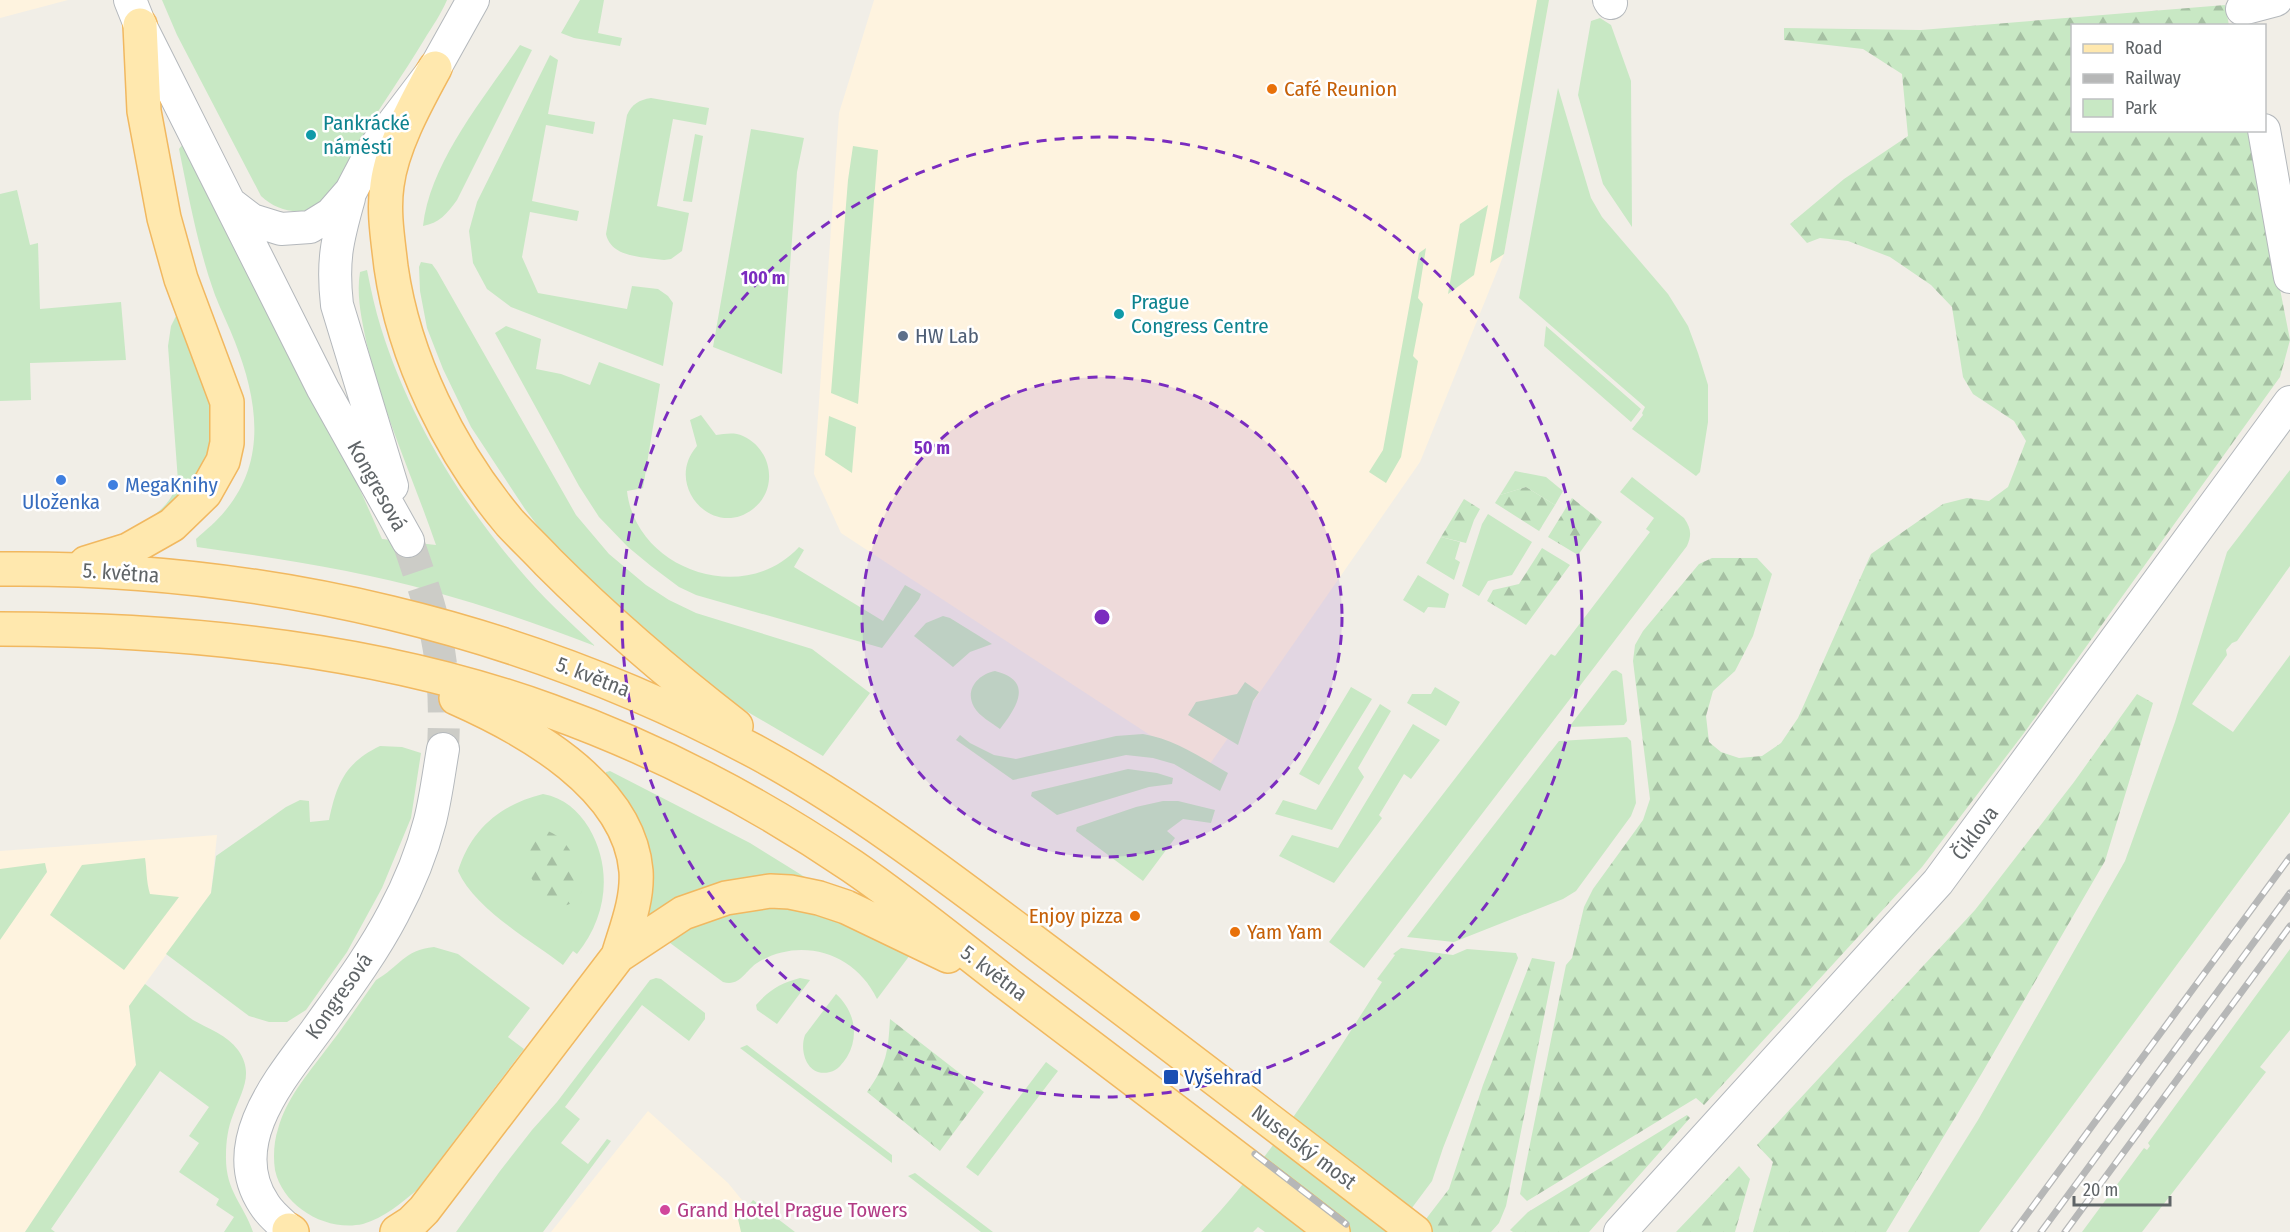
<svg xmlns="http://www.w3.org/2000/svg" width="2290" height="1232" viewBox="0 0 2290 1232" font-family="'Fira Sans Condensed',sans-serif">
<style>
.commercial{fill:#fef3df}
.green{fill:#c8e8c4}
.forest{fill:url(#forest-firs)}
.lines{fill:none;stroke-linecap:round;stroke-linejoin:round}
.minor-tunnel{stroke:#ccccc7;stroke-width:32;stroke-dasharray:32 16;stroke-linecap:butt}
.minor-casing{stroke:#b4b8bc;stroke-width:34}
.major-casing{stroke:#f1b860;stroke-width:36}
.minor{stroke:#fff;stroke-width:32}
.major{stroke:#ffe8ae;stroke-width:33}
.rail-casing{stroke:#b6b7b7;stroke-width:7}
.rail{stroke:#fff;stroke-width:4.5;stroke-dasharray:14;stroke-linecap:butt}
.ring{fill:none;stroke:#7b2cbf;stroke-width:3;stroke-dasharray:10 8}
.food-dot{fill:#e8710a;stroke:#fff;stroke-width:2}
.culture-dot{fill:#0f9aa8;stroke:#fff;stroke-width:2}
.service-dot{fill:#5c6f8a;stroke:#fff;stroke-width:2}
.shop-dot{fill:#3f7fe0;stroke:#fff;stroke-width:2}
.transit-dot{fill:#1a4fb4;stroke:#fff;stroke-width:2}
.hotel-dot{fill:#d1479c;stroke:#fff;stroke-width:2}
.labels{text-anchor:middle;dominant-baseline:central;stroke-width:5;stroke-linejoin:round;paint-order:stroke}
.food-label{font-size:21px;fill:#c56008;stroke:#fff;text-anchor:start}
.culture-label{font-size:21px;fill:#0d838f;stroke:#fff;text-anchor:start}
.service-label{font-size:21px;fill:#4e5e75;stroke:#fff;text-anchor:start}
.shop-label{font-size:21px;fill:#366cbe;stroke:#fff;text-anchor:start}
.street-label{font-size:21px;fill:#5f6467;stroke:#fff}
.transit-label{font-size:21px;fill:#164399;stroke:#fff;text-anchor:start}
.hotel-label{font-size:21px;fill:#b23c85;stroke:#fff;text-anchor:start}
.centre{fill:#7b2cbf;stroke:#fff;stroke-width:3}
.ring-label{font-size:18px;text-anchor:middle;font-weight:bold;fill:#7b2cbf;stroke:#fff;stroke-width:5;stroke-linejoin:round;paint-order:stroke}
</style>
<defs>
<pattern id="forest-firs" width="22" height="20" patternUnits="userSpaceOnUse" patternTransform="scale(1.5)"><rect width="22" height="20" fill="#c8e8c4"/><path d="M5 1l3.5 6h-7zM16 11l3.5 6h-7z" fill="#a6c0a3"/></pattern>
</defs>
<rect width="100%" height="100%" fill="#f1eee7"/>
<path class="commercial" d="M0 0H68L0 18Z
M874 0H1549L1504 254 1420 462 1205 771 841 533 814 474 839 113Z
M217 835 211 893 129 1006 136 1065 25 1232H0V851Z
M648 1111 728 1183 768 1232H551Z"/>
<path class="green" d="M162 0H447C441 14 432 27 424 40 403 75 379 108 358 144 350 157 340 187 331 197 311 217 281 215 261 196L177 35Z
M580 0H604L598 33 622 38 620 46 574 38 561 33Z
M1537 0H1549L1504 254 1490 263Z
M1600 18 1611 25 1631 81 1632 227 1603 184 1578 95 1591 21Z
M520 45 532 50 457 200C447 214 439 223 423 226 430 162 484 98 520 45Z
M550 55 558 60 548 114 595 122 593 134 546 125 532 201 579 211 577 221 530 212 522 257 538 293 627 309 632 286 658 289 668 296 673 303 663 366 511 307 487 289 473 263 469 231 477 202Z
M1558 88 1591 198 1602 217 1668 294 1688 326 1698 353 1708 385V422L1700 472 1696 476 1632 429 1643 415 1642 413 1645 407 1519 298Z
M651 98 709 108 706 125 673 119 657 206 689 213 682 251 671 259 664 260C644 257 611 258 606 234L627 115C632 104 639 100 651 98Z
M751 129 804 138 797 172 782 374 713 347Z
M695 134 703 136 692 202 683 201Z
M183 144 336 436 382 539 436 545C413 478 383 413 367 345 362 321 356 296 360 272L367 270C371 290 375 309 381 328 408 415 459 499 518 568 541 596 569 621 595 646 542 626 489 607 435 592 357 570 276 558 197 547L196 539C206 530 217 521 225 511 268 460 257 398 235 342 229 326 221 311 215 295 198 248 189 198 179 149Z
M853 146 878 150 858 404 831 393 848 180Z
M17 190 30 245 38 243 40 309 121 302 126 360 30 363 31 400 0 401V194Z
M1488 205 1474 275 1448 294 1460 224Z
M1426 248 1418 298 1423 304 1413 356 1418 361 1401 457 1386 483 1369 472 1383 450 1419 253Z
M421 262 432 264 437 271 576 515 609 554 646 585 669 600 696 613 812 649 870 693 823 756 746 711 708 686 678 663 553 546 525 509 471 427 443 369 427 328 420 291 419 267Z
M177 314 210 396 213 437 202 472 167 511 148 520C163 509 173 499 178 481L168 346 171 326Z
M506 326 541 339 536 369 561 374 590 385 599 362 660 384 643 488 627 491C636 570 744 607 799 547L804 550 794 567 883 621 905 585 921 594 919 599 882 648 696 595 679 587 651 566 628 547 599 517 579 486 495 333Z
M1546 326 1641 409 1631 422 1544 346Z
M701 415 716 435C725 434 734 432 743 436 772 449 779 489 753 509 713 540 663 485 697 446L690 420Z
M829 416 856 427 852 473 825 455Z
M2290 470V566L2237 641 2232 643 2226 650 2227 655 2192 704 2233 732 2290 655V812L1979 1232H1908L1978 1120 2125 861 2175 722 2227 552Z
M1515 471 1546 477 1563 491 1555 505 1526 487 1500 495Z
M1632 477 1684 518C1691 528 1692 535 1687 546L1364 968 1329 942 1551 654 1555 656 1650 532 1646 529 1654 518 1620 492Z
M1488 514 1532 542 1512 575 1488 581 1479 596 1462 586 1482 524Z
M1441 537 1460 542 1455 559 1460 562 1454 580 1426 563Z
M1418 575 1449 594 1445 608 1428 607 1424 613 1403 600Z
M943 616 950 618 992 644 970 652 953 667 914 636 926 623Z
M1616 670 1622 674 1627 721 1624 725 1569 727 1612 671Z
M995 671C1035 681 1016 708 1000 729 992 723 979 716 974 707 964 689 979 674 995 671Z
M1245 682 1259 692 1253 701 1238 745 1188 715 1196 702 1237 694Z
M1351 687 1372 699 1319 785 1299 774Z
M1435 687 1460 702 1446 726 1407 703 1412 694H1431Z
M1380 704 1391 711 1358 768 1364 777 1332 830 1275 814 1283 800 1316 810Z
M1413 724 1440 740 1411 779 1404 774 1379 815 1382 818 1334 883 1279 856 1292 835 1338 848Z
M1143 734C1174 739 1200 757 1228 773L1220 791 1174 764 1153 758 1126 755 1013 780 956 740 960 735 970 743 994 755 1016 759 1116 736Z
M1627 737 1631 741 1636 803 1631 816 1576 891 1563 899 1454 942 1407 937 1559 741Z
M380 746 402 747 421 753 411 818 382 888 347 952 306 1010 287 1022H269L249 1016 166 954 211 893 216 856 286 807 300 800 309 801 310 822 329 820C337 783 345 763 380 746Z
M1128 769 1157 773 1173 778 1172 784 1149 787 1057 815 1031 796 1032 792Z
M610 771 750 843 808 879 810 884 645 921 606 777V772Z
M543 794C564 798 578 810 589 828 613 869 607 917 577 954L573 951 563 965C530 940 475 909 458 871 472 828 500 805 543 794Z
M1163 801H1178L1215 810 1211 823 1183 819 1167 831 1175 838 1143 881 1076 831 1077 827 1136 807Z
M145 858C147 871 146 881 150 894L179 897 124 970 50 915 82 865Z
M45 863 47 872 0 940V869Z
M755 905 818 910 910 955 877 999C855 953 801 936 757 963 745 971 740 987 723 982L666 940 686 928Z
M434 947 458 954 530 1008 508 1037 524 1049 417 1190C401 1203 384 1218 363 1224 326 1232 283 1207 275 1170 273 1157 274 1141 278 1129 286 1099 307 1075 325 1051 343 1028 359 1004 376 980 399 967 404 950 434 947Z
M1401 948 1453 955 1467 949 1516 953 1518 958 1443 1148 1432 1181 1394 1232H1265L1258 1227 1253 1232H1201C1272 1157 1326 1069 1382 982L1377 979 1395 955 1393 954Z
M2290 949V1030L2260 1067 2266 1072 2142 1232H2082L2144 1148 2147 1150 2150 1146 2148 1143Z
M656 978 661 979 705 1013V1019L689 1041 642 1005 565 1107 580 1119 561 1143 588 1164 607 1139 611 1141 543 1232H456L500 1171 532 1130 557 1102 650 980Z
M800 978 810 980 777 1024 757 1010 756 1005C769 990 781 983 800 978Z
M145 984C161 996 177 1009 193 1020 209 1029 227 1035 238 1050 255 1074 241 1092 233 1115 228 1127 226 1142 226 1155 225 1191 243 1203 253 1232H224L234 1217 216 1205 219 1199 179 1172 199 1143 189 1136 209 1107 160 1071 51 1229 55 1232H25L136 1065 129 1006Z
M836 994C854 1010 860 1035 847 1057 843 1063 837 1071 830 1072 807 1078 799 1051 805 1035Z
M747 1045 892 1155V1163L740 1048Z
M1046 1062 1058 1071 978 1176 966 1167Z
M915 1173 993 1232H981L908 1176Z
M753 1200 795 1232H741L738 1219Z"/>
<path class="forest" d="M2225 5 2229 25 2072 26V130L2249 131 2290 340 2280 377 2024 733 1922 867 1704 1105 1696 1098 1527 1201 1520 1194 1566 965 1572 958 1584 907 1593 889 1643 820 1650 799 1633 661 1635 645 1643 631 1699 564 1712 558H1757L1772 574 1753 636 1735 671 1713 691 1706 716 1709 742 1721 752 1739 758 1762 756 1781 743 1798 718 1871 554 1943 504 1967 498 1989 501 2008 487 2026 441 2014 421 1973 394 1963 377 1952 307 1931 285 1890 257 1848 241 1820 238 1807 243 1790 224 1844 179 1908 136 1902 74 1863 49 1784 40V28L1921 30Z
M1526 487 1555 505 1539 531 1495 503 1500 495Z
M1572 498 1602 522 1578 555 1548 537Z
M1464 499 1480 509 1474 520 1466 543 1441 537Z
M1542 548 1570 565 1526 625 1487 601 1493 590 1519 584Z
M2137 694 2153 703 2105 861 1982 1073 1886 1232H1753L1773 1162 1757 1145 1975 910 2074 782Z
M543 829C571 838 579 865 582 891 574 904 567 907 552 907 543 900 539 891 533 881 520 858 513 840 543 829Z
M1532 958 1555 962 1506 1206 1499 1223 1491 1232H1416L1449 1189 1483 1085Z
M890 1019 984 1092 940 1151 867 1092C887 1064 888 1052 890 1019Z
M1687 1115 1690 1118 1589 1232H1513L1510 1230 1528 1212Z
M1739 1166 1750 1179 1735 1232H1676Z"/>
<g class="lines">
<path class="minor-tunnel" d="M408 541C418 572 430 603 436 634 444 672 445 710 443 749"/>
<g class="minor-casing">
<path id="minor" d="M130 0 140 25 323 389 408 541
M1609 0 1611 3
M2242 9 2276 0
M2264 130 2290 277
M349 198C337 240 332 261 337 305L392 486
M231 204 252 220 281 229 310 227 331 214 351 191 372 151 435 68 473 0
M287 1232 289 1230C280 1222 270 1214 264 1204 224 1144 281 1078 315 1032 342 994 371 956 393 914 408 886 422 852 430 821 436 797 439 772 443 749
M1620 1232 1938 882 2290 402"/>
</g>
<g class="major-casing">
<path id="major" d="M435 68C416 103 392 146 387 185 383 212 388 240 391 267 404 358 450 452 510 523 522 536 536 549 548 562 607 621 670 675 736 726
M86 563 128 550 172 525 205 493 223 461 227 443V402L181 279 164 218 144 111 140 25
M0 569C264 566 526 628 758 753 857 807 948 877 1037 944 1164 1039 1290 1136 1415 1232
M0 629C181 629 380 649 550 711 656 749 759 803 852 866 906 903 957 945 1009 985 1117 1067 1226 1149 1333 1232
M456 698C526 729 629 786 636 871 638 900 626 929 618 956
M289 1230 292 1232
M397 1232 411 1223 424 1210 618 956 683 913 726 898 770 891 790 892 819 898 846 907 948 956"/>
</g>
<use href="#minor" class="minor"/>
<use href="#major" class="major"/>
<g class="rail-casing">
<path id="rail" d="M1255 1154 1346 1224
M2014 1232 2290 857
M2041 1232 2290 893
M2065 1232 2290 926"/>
</g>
<use href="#rail" class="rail"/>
</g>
<circle cx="1102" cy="617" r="240" fill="#7b2cbf" fill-opacity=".12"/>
<g class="ring">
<circle cx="1102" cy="617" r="240"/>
<circle cx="1102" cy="617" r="480"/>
</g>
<g class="food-dot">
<circle cx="1272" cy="89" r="6"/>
<circle cx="1135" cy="916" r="6"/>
<circle cx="1235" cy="932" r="6"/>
</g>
<g class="culture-dot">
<circle cx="311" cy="135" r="6"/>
<circle cx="1119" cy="314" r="6"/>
</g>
<circle class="service-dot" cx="903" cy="336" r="6"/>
<g class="shop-dot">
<circle cx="61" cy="480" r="6"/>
<circle cx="113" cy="485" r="6"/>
</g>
<rect class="transit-dot" x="1163" y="1069" width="16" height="16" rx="3"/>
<circle class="hotel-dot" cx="665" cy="1210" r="6"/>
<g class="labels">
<g class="food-label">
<text x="1284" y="89">Café Reunion</text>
<text x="1123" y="916" text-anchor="end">Enjoy pizza</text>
<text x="1247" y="932">Yam Yam</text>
</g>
<g class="culture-label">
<text x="323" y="123">Pankrácké<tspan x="323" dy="24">náměstí</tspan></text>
<text x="1131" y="302">Prague<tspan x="1131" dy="24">Congress Centre</tspan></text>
</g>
<g class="service-label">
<text x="915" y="336">HW Lab</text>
</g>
<g class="shop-label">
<text x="125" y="485">MegaKnihy</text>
<text x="61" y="502" text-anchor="middle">Uloženka</text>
</g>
<g class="street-label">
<text transform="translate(377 486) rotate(61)">Kongresová</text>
<text transform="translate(121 573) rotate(4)">5. května</text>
<text transform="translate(593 677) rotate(21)">5. května</text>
<text transform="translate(1975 833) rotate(-53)">Čiklova</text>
<text transform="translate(994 973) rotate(37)">5. května</text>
<text transform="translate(339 996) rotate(-55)">Kongresová</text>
<text transform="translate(1304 1147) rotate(37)">Nuselský most</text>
</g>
<g class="transit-label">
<text x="1184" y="1077">Vyšehrad</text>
</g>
<g class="hotel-label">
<text x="677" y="1210">Grand Hotel Prague Towers</text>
</g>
</g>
<circle cx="1102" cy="617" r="9" class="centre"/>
<g class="ring-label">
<text x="763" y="284">100 m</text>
<text x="932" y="454">50 m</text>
</g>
<rect x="2071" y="24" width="195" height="108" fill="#ffffff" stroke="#bfc1c2" stroke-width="1.5"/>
<rect x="2083" y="44" width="30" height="9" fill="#ffe8ae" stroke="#bfc1c2" stroke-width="1.5"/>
<text x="2125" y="54" font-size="18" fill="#5f6467">Road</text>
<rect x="2083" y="74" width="30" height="9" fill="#b6b7b7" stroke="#bfc1c2" stroke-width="1.5"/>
<text x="2125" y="84" font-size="18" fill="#5f6467">Railway</text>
<rect x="2083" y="99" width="30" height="18" fill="#c8e8c4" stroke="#bfc1c2" stroke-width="1.5"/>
<text x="2125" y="114" font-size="18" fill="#5f6467">Park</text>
<path d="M2074 1196v9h96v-9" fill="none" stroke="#5f6467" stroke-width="3"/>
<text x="2083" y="1196" font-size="18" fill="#5f6467" stroke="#ffffff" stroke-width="4.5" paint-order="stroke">20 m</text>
</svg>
